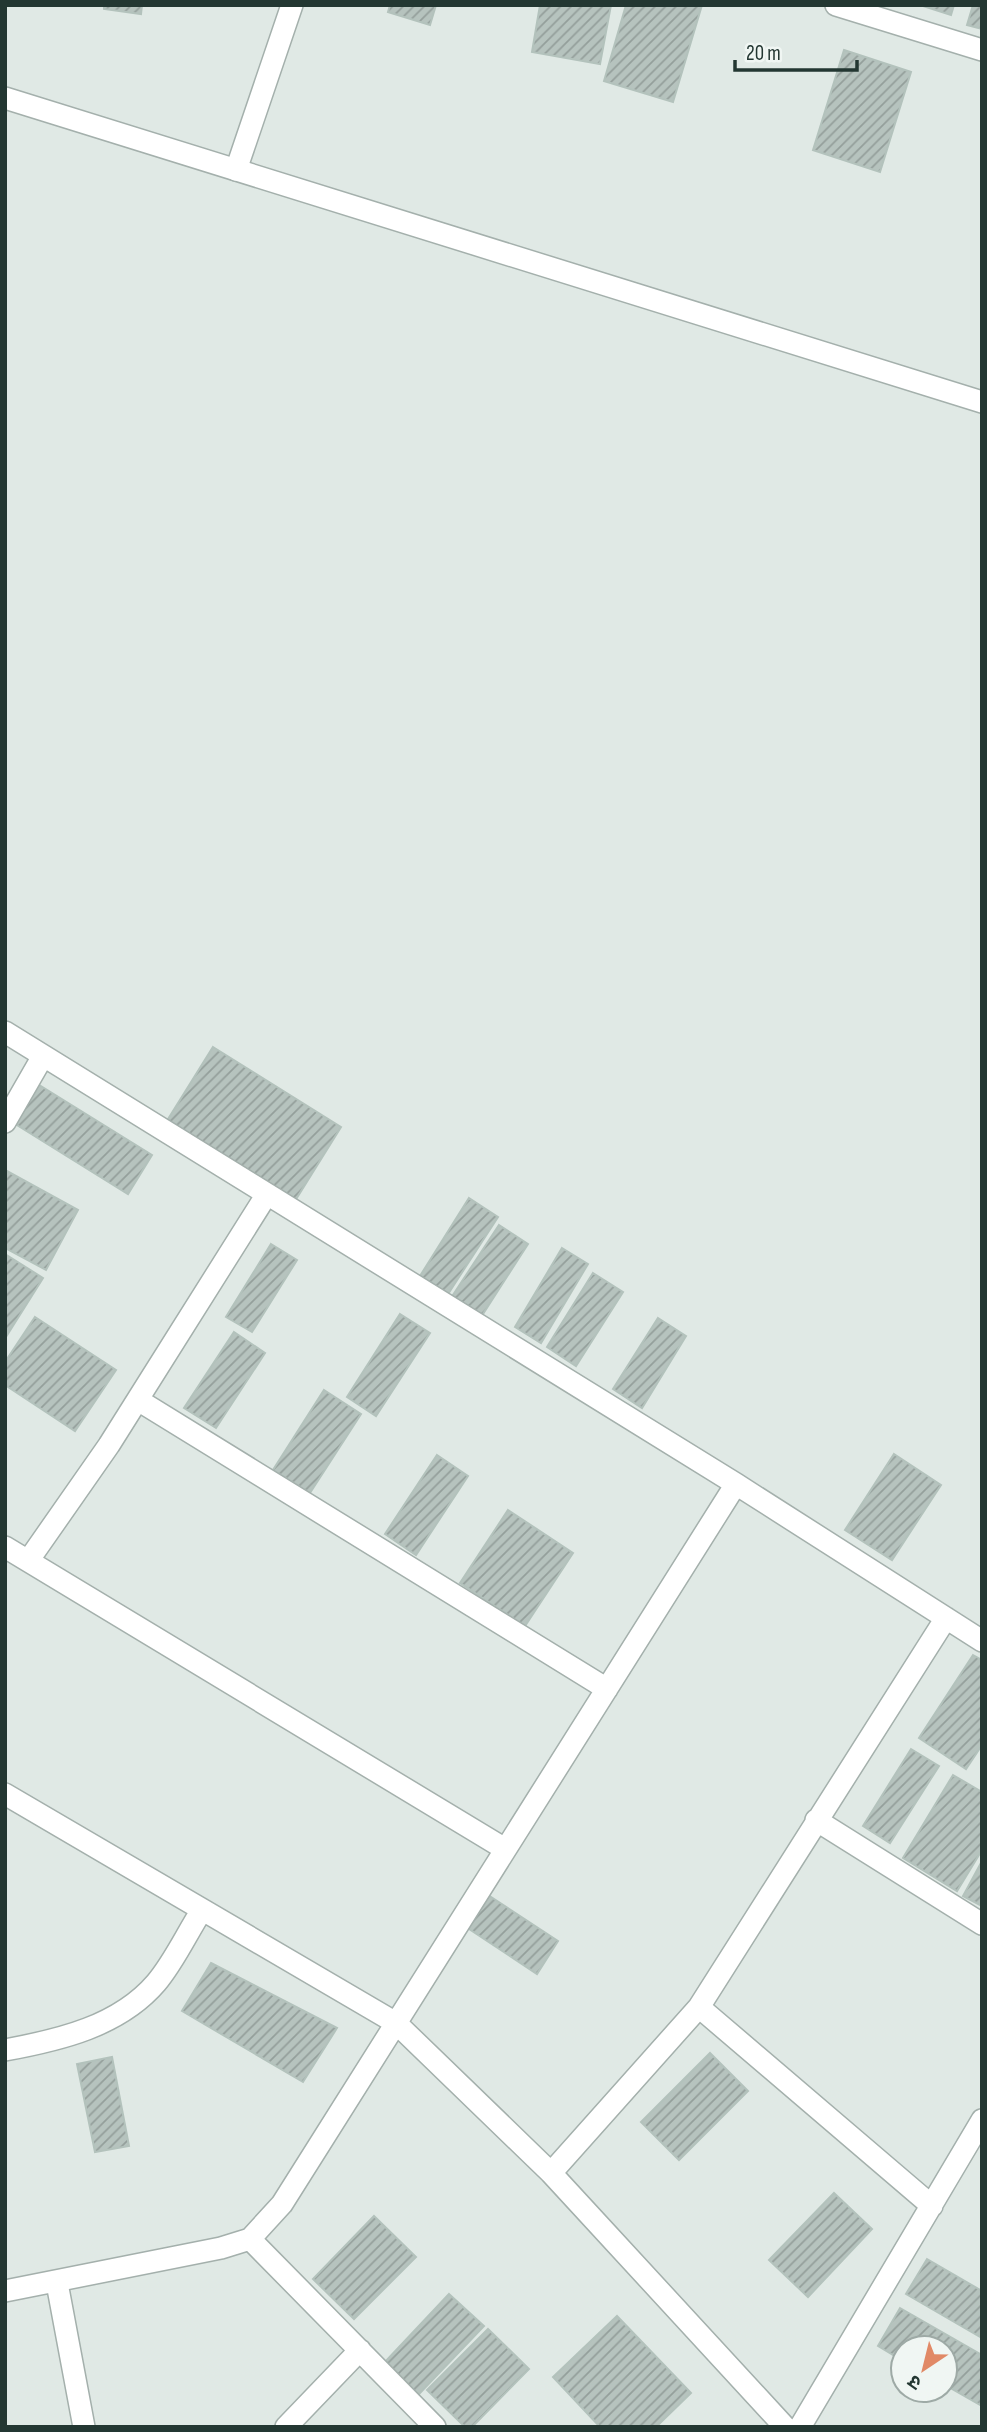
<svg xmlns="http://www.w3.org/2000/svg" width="987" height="2432" viewBox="0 0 987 2432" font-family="'Sofia Sans Condensed','Noto Sans Devanagari',sans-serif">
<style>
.building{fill:url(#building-hatch);stroke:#b3c2bc;stroke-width:2}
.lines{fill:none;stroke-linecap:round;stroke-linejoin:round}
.minor-casing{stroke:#a4b0ac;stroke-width:24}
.tertiary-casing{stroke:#a4b0ac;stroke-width:24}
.minor{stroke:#fff;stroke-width:21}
.tertiary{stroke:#fff;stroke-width:21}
</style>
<defs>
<pattern id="building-hatch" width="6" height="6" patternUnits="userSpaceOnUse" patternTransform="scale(1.75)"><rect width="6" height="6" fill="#b6c3be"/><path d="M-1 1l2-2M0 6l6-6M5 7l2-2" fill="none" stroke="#949f9b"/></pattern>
</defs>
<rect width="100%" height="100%" fill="#e0e9e5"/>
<path class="building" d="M104 5H142L141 14 104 9Z
M390 5H436L430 25 388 12Z
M540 5H611L600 64 532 52Z
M626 5H702L673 102 604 81Z
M920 5H954L951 15Z
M973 5H982V29L967 25Z
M844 50 911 72 880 172 813 150Z
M213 1047 341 1127 293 1204 165 1124Z
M36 1083 152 1155 128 1194 12 1122Z
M5 1170 78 1210 46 1270 5 1248Z
M469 1198 498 1217 448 1294 420 1276Z
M499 1225 528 1244 481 1317 451 1298Z
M271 1244 297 1260 252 1332 226 1317Z
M562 1248 588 1264 541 1343 515 1327Z
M5 1254 43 1278 6 1337 5 1336Z
M593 1273 623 1292 576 1366 547 1347Z
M400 1314 430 1333 376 1416 347 1397Z
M35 1317 116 1370 75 1431 5 1385V1362Z
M658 1318 686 1336 642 1408 613 1389Z
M234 1332 265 1353 216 1428 184 1408Z
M324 1390 361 1414 310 1493 273 1470Z
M894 1454 941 1485 892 1560 845 1530Z
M437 1455 468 1476 416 1555 385 1534Z
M508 1510 573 1553 525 1626 460 1583Z
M973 1655 982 1660V1745L966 1769 919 1738Z
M911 1749 939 1766 890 1843 863 1826Z
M953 1775 982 1792V1850L957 1891 903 1858Z
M982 1861V1906L963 1896Z
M482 1891 558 1941 537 1974 460 1923Z
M211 1963 337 2028 303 2082 182 2011Z
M710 2053 748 2091 679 2160 641 2122Z
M112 2057 129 2146 95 2152 77 2064Z
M834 2193 872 2229 808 2297 769 2260Z
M374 2216 416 2257 354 2319 313 2279Z
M927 2259 982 2291V2338L906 2294Z
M449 2294 484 2326 418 2395 384 2363Z
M900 2308 982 2355V2406L945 2385V2348H903V2361L878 2346Z
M617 2316 691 2393 656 2427H600L553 2377Z
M488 2329 529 2369 472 2427H465L427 2390Z"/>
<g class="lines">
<g class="minor-casing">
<path id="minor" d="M836 5 982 50
M236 170 292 5
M5 1032 736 1484 982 1641
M5 1122 43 1056
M138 1400 607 1689
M5 1547 505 1849
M28 1561 109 1445 267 1194
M5 1794 396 2023 551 2173 785 2427
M816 1820 982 1924
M699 2007 932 2206
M5 2050C60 2040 119 2026 156 1983 174 1962 187 1933 202 1910
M551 2173 699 2007 946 1618
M250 2239 435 2427
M57 2283 84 2427
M5 2291 221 2248 250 2239 282 2204 736 1484
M286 2427 360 2350
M800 2427 982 2120"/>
</g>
<g class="tertiary-casing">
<path id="tertiary" d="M5 98 982 402"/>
</g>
<use href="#minor" class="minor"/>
<use href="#tertiary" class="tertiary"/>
</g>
<rect width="987" height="2432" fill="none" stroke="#233732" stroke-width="14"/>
<g transform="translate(924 2369) rotate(215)"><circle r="33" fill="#f0f6f3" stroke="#9eaaa6" stroke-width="2"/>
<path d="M0-5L12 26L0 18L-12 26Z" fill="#e18966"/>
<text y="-10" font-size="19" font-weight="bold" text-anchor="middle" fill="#233732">उ</text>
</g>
<path d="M735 60v10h122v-10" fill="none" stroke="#233732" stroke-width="3.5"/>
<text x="746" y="60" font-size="21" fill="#233732" stroke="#f0f6f3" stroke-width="5" paint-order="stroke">20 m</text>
</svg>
